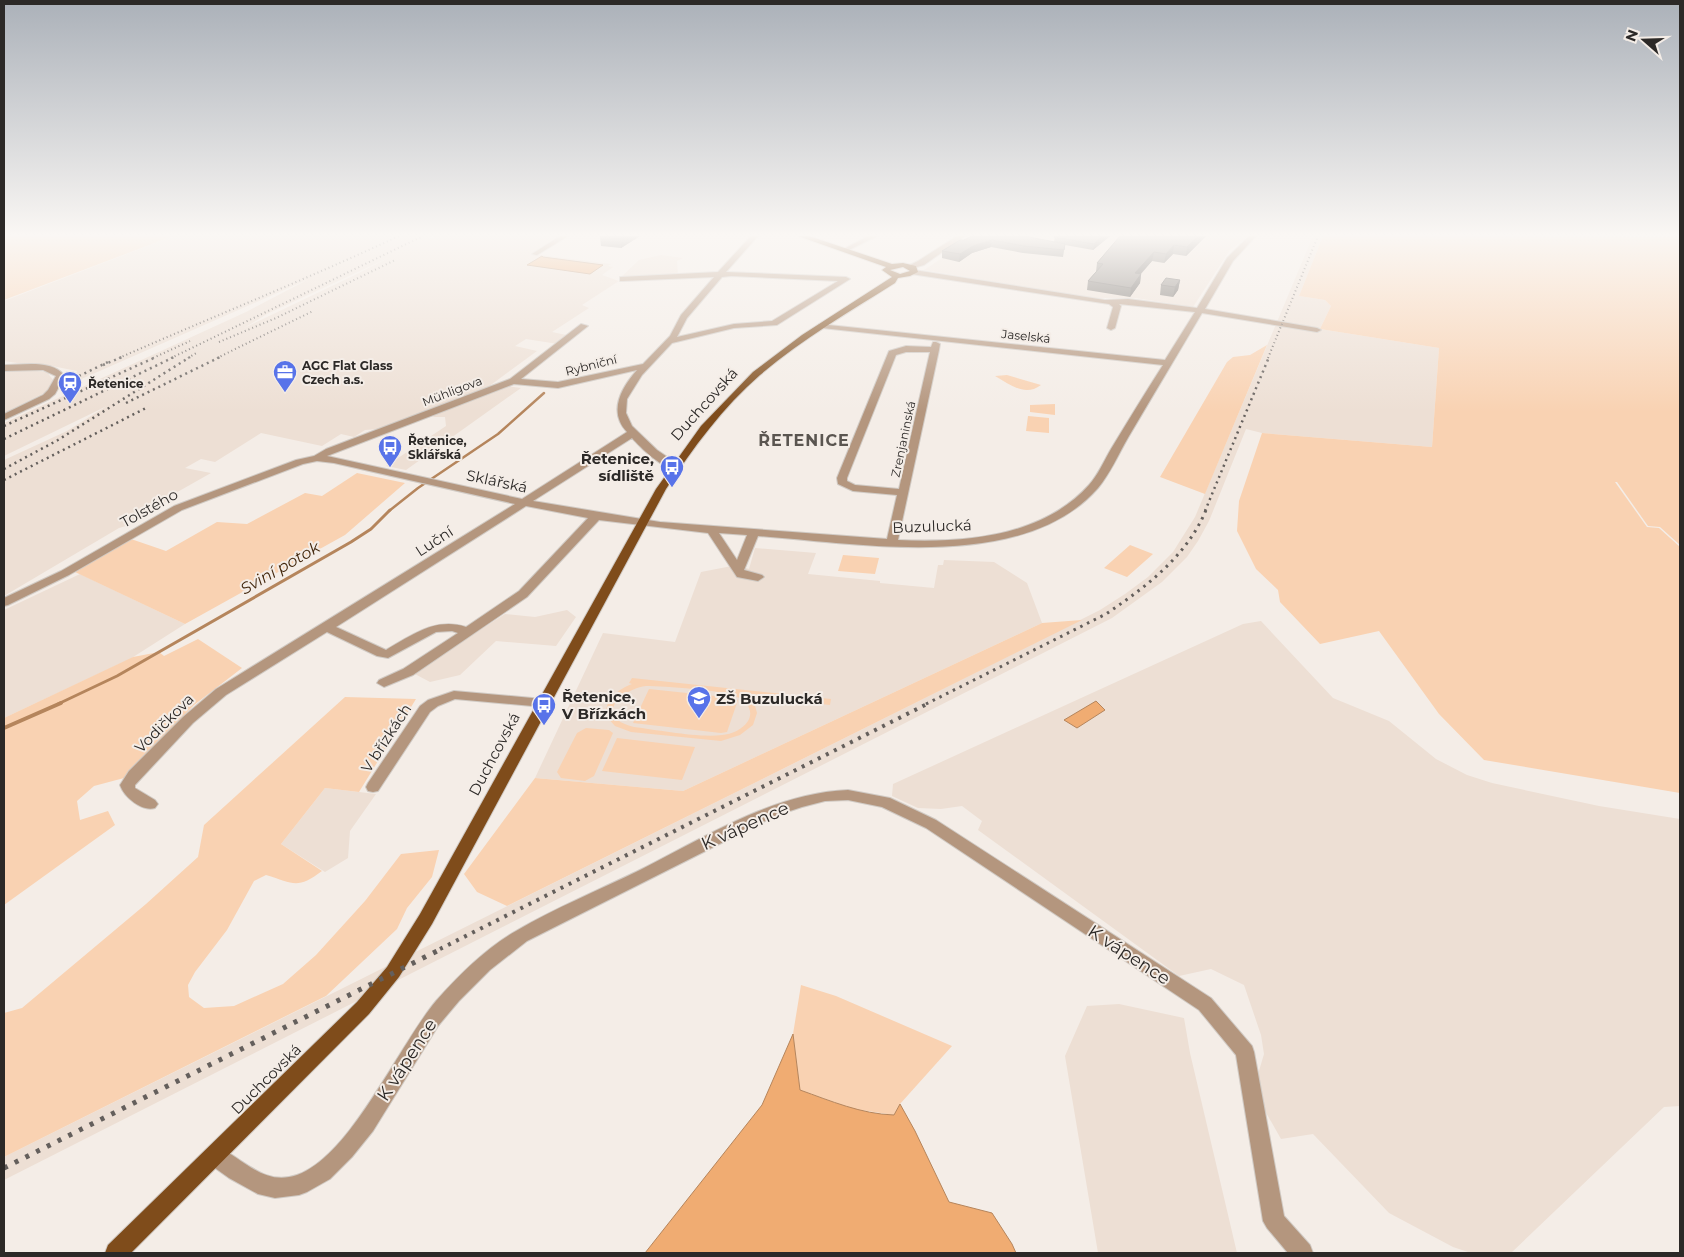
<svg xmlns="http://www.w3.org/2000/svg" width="1684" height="1257" viewBox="0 0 1684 1257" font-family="Montserrat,sans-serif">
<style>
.built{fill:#eddfd4;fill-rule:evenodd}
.green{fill:#f9d2b2;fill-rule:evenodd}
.water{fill:#f0ac72;stroke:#b5855c}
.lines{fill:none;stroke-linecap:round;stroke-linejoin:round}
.stream-far2{stroke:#b5855c;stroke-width:2.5}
.stream-far1{stroke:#b5855c;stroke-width:3}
.stream{stroke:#b5855c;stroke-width:4}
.minor-casing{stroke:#d0cac4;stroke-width:2}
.major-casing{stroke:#d0cac4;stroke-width:2}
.minor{fill:#b4967e;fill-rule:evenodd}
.major{fill:#7f4c1b;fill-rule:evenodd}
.rail-far4{stroke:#645f5c;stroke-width:2;stroke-dasharray:1 3;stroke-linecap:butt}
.rail-far3{stroke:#645f5c;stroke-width:2.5;stroke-dasharray:2 4;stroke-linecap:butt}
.rail-far2{stroke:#645f5c;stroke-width:3;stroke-dasharray:2.5 5;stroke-linecap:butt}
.rail-far1{stroke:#645f5c;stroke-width:4;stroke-dasharray:3 6;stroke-linecap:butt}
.rail{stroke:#645f5c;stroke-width:5;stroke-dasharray:4 8;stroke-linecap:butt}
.wall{fill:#69645f}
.shaded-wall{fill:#55514e}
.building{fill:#7a746f;stroke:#55514e}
.labels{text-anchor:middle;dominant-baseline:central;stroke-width:4;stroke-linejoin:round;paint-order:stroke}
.far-street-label{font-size:12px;fill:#2c2927;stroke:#f4ede7}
.far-poi-label{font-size:12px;font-weight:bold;fill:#2c2927;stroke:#f4ede7;text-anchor:start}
.street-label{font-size:15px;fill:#2c2927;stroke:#f4ede7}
.poi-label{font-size:15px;font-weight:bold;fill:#2c2927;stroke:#f4ede7;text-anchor:start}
.far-district-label{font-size:16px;font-weight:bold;letter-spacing:1px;fill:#5a5550;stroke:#f4ede7}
.water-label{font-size:16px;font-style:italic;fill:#43280e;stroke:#f4ede7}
.near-street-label{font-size:18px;fill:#2c2927;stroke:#f4ede7}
</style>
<rect width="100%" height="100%" fill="#f4ede7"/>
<path class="built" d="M174 236H428L431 238 436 236H557L532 254 611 264 608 266 613 267 602 275 619 281 582 305 589 308 552 332 571 336 558 344 526 339 515 346 537 351 484 390 378 429 365 430 354 437 341 434 322 446 261 433 215 462 201 459 185 468 211 473 165 499 166 502 136 518 126 526 119 528 4 596V460L67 431 107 406 4 456V423L246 312 309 279 70 384 77 371 52 366 24 364 4 361V301ZM390 257 357 274 244 328 267 314Z
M976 236H1248L1230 250 1193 307 1136 298H1090L924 270Z
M1313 236H1323L1299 296 1325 300 1331 306 1320 329 1439 348 1432 447 1262 433 1246 429 1209 521 1198 541 1187 557 1162 582 1112 618 4 1180V1157L927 697 1100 610 1125 594 1148 577 1173 552 1195 517Z
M661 255 683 258 677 261 678 276 619 279 639 260Z
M23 370 47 372 53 380 46 392 4 413V371Z
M507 386 521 388 406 470 386 466 446 426 445 417H433L435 414Z
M755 548 816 553 808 574 880 581V583L934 588 938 565H943L944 560 994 562 1027 583 1042 623 683 791 535 778 603 633 675 642 701 572 737 565 749 569Z
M80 574 185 624 130 659 4 718V610Z
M567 610 576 617 556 646 496 641 460 675 430 682 413 673 505 614 535 617Z
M1261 621 1333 698 1389 721 1436 759 1467 775 1492 783 1599 806 1680 819V1106L1664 1107 1511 1253H1471L1453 1247 1389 1213 1313 1134 1281 1139 1260 1102 1256 1081 1264 1054 1261 1035 1244 985 1211 969 1179 976 978 830 982 821 962 806 941 809 918 808 892 796 893 784 1243 624Z
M325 788 376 794 350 831 348 858 325 872 281 844Z
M1119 1004 1184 1018 1190 1053 1237 1253H1098L1065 1056 1087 1006Z"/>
<path class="green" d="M4 236H173L4 300Z
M1323 236 1680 237V545L1660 527 1648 526 1617 482H1624H1615L1647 527 1659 528 1680 547V793L1484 760 1439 714 1379 631 1320 644 1280 602 1278 590 1256 569 1237 531 1239 501 1262 433 1432 447 1439 348 1320 329 1331 306 1325 300 1299 296Z
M1267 345 1205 494 1160 477 1227 362 1233 357 1250 355Z
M1007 375 1041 385C1025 397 1011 385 995 376Z
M1055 404V415L1030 412V405Z
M1028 416 1049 418V433L1026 431Z
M357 473 405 483 345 535 185 624 75 572 131 539 166 551 217 522 247 524 305 493 322 496Z
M1130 545 1153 554 1127 577 1104 568Z
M843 555 879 558 875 574 838 571Z
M1082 620 507 906 477 892 464 874 535 778 683 791 1042 623Z
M198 639 242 668 194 705 124 778 94 786 77 801 80 820 108 811 115 825 4 905V718L133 657 159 652 164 656Z
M632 678 831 699 830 705 748 696 754 702 757 713 753 725 740 735 721 741 631 732 615 726 606 716C605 699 617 690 632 684L629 683ZM646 686C664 686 723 690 737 697 747 701 754 711 748 721 742 730 732 734 722 735 699 738 658 730 634 727 594 718 618 690 646 686Z
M649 689 734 698 738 700 727 732 721 733 633 723Z
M345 697 416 699 359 792 325 788 281 844 322 871C297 890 293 883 266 875L254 881 227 930 195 972 188 985 189 997 204 1008 234 1006 283 984 316 955 365 901 401 854 439 850 432 877 407 908 397 929 326 996 4 1157V1013L22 1008 146 904 198 857 204 825Z
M586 728 609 730 613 733 594 776 585 781 561 778 557 772 577 733Z
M617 738 695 747 682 780 602 771Z
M801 985 836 996 952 1046 900 1104 894 1115 854 1109 800 1090 793 1034Z"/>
<path class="water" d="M542 256 543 257 603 265 590 274 527 265Z
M1096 701 1105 710 1077 728 1064 720Z
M793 1034 800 1090C831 1101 861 1114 894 1115L900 1104 915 1131 949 1202 992 1213 1012 1244 1016 1253H645L762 1105Z"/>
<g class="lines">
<path class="stream-far2" d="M389 511 418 488 498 434 544 393"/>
<path class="stream-far1" d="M58 704 117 676 351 542 371 529 390 510"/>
<path class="stream" d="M4 728 61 703"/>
<g class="minor-casing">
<path id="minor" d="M560 236H568L537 255 532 254Z
M751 236H758L726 272 846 277 850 279 777 325 734 328 672 343 642 375 627 399 626 413 632 426 657 450 679 465V469C665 472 641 448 632 438L533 501 660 522 887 539 897 495 853 491 838 484 837 478 889 351 906 346 931 347 933 342H936L940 344 939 350 898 540C965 543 1042 537 1089 485 1098 475 1104 461 1111 449 1128 421 1145 393 1163 365L822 328 818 326 819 324 1165 360 1195 312 1119 304 1121 306 1115 328 1111 330 1107 328 1113 307 1109 304 911 274V270H914L1105 300 1128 299 1197 308 1227 258 1249 236H1256L1233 261 1205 309 1317 328 1321 330 1317 332 1202 313C1178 354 1153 395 1129 436 1119 453 1110 474 1098 488 1023 574 858 543 758 536L744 570 762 575 764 577 758 581 737 577 708 533 599 520 527 597 413 675 384 687 377 683 379 680 403 669 458 633 452 631 436 632 388 658 377 656 327 632 226 695 193 723 135 785V788L155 800 158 804 155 808C142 812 124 797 120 785L129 771 183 717 216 689 515 504 334 463 317 461 303 464 182 510 69 575 8 605 4 606V598L61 571 174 506 296 460 314 456 326 449 510 379 581 324 588 326 521 379 558 382 643 364 670 336 681 315 714 277 623 281H620V277L718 272ZM722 277 731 276 838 281 772 321 734 324 677 337 687 318ZM906 352H930L899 489 855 485 847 481V478L896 355ZM637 370C621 388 608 412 627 432L522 499 327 456 514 384 558 388ZM526 506 588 518 519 591 466 627C436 617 412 635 386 650L336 627ZM719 533 747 535 737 560Z
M868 236H877L847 251 842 250Z
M957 236H965L924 265 910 269 906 267 918 261Z
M4 365C23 365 52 359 65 376L55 394 49 399 4 420V414L43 395 48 390 56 376 43 370 4 371Z
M454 691 543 699 548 700 550 703 548 706 543 707 455 699 438 706 430 712 378 791 373 792 368 791 366 787 368 783 420 706 428 700Z
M848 790 890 798 936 820 1211 998 1252 1046 1254 1052 1284 1216 1310 1245 1313 1253H1288L1267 1228 1263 1221 1236 1055 1199 1010 926 828 882 807 848 800 825 801 802 807 775 816 527 941 490 970 459 1001 438 1026 373 1131 352 1157 330 1179 307 1192 299 1195 275 1198 258 1194 229 1178 208 1163 205 1156 208 1149 215 1146C243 1157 263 1187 297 1175 351 1156 399 1045 436 1001 459 975 486 948 516 931 555 908 599 890 640 870 705 837 774 793 848 790Z"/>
</g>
<g class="major-casing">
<path id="major" d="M798 236H809L892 264 903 263 916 266 918 272 910 276 898 278 895 283C849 312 801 340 760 375 723 407 693 448 666 489L432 924 399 977 369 1014 131 1253H105L108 1245 357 1002 387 967 420 914 656 489 701 426 753 372 802 335 892 277 882 270 886 267ZM903 267 910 271 900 274 890 270Z"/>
</g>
<use href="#minor" class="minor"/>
<use href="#major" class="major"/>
<path class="rail-far4" d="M219 342 276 318 395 260
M119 358C212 317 307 279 399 236
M153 358 190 341
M171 358 423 236
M188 358 198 352
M217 358 313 311
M1268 358 1318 236"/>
<path class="rail-far3" d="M103 365 122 357
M79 376 108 362
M126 403 220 357
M4 426 156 357
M4 439 174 357
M4 469 58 440 190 357
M4 480 148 407
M1205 511 1269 357"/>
<path class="rail-far2" d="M926 704 1106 614C1146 587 1187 556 1206 510"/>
<path class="rail-far1" d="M440 949 929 703"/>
<path class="rail" d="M4 1168 443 948"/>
</g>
<path class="wall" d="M640 236 621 248 601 246 600 237Z
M972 236 1054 242 1055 236H1110L1093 250 1065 245 1063 257 1023 253 991 247 972 253 959 262 942 258V251Z
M1120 236H1206L1186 256 1173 254 1164 263 1152 261 1141 274 1140 283 1130 297 1087 290 1088 281 1096 272 1097 263Z
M1180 280 1178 290 1173 297 1160 295 1161 285Z"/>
<path class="shaded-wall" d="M624 236H640L621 248 620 239Z
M1103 236H1110L1093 250 1094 244Z
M1198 236H1206L1186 256 1187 247Z
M992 240 991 247 972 253 959 262 960 254 973 246Z
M1174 245 1173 254 1164 263 1166 254Z
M1154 252 1152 261 1133 282 1135 273Z
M1141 274 1140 283 1130 297 1131 288Z
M1180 280 1178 290 1173 297 1175 287Z"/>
<path class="building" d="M600 236H624L620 239Z
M972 236H1024L1065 244 1064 250 1024 246 992 240 973 246 960 254 942 251 960 240H964Z
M1055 236H1103L1094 244 1054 237Z
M1120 236H1198L1187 247 1174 245 1166 254 1154 252 1135 273 1141 274 1131 288 1088 281 1103 264 1097 263Z
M1166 278 1180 280 1175 287 1161 285Z"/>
<linearGradient id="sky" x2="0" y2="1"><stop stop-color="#abb1b9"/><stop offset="0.57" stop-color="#faf7f4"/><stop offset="1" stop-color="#faf7f4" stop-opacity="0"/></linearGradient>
<rect width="1684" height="412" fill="url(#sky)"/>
<defs>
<g id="office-pin" transform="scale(1.25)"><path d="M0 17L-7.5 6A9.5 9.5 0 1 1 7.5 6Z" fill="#5873e9" stroke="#f4ede7"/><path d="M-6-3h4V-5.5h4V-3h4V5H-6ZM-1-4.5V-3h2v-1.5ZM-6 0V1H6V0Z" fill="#fff"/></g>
<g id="station-pin" transform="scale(1.25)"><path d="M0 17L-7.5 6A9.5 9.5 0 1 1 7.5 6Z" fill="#5873e9" stroke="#f4ede7"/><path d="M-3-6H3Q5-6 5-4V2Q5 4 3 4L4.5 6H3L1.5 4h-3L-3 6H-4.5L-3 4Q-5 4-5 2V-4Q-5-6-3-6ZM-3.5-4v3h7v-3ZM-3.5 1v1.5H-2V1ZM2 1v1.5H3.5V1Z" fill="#fff"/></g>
<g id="bus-pin" transform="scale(1.25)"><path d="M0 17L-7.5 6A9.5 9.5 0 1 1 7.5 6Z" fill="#5873e9" stroke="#f4ede7"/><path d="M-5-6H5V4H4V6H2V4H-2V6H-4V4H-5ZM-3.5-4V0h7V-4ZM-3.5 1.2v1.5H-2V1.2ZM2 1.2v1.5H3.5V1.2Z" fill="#fff"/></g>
<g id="school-pin" transform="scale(1.25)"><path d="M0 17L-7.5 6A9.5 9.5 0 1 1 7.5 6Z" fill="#5873e9" stroke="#f4ede7"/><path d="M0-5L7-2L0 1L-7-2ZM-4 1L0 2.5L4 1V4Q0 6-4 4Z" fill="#fff"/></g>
</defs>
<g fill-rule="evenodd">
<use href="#office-pin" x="285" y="372"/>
<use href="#station-pin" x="70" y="383"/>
<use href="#bus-pin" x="390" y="447"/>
<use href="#bus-pin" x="672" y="467"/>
<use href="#school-pin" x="699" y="698"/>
<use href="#bus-pin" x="544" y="705"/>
</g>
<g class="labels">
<g class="far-street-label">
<text transform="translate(1026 336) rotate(6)">Jaselská</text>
<text transform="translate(591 365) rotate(-14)">Rybniční</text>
<text transform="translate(452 391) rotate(-21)">Mühligova</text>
<text transform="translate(903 439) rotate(-78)">Zrenjaninská</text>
</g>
<g class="far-poi-label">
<text x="302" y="365">AGC Flat Glass<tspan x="302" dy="14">Czech a.s.</tspan></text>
<text x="88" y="383">Řetenice</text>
<text x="408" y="440">Řetenice,<tspan x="408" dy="14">Sklářská</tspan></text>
</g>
<g class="street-label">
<text transform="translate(704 404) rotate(-48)">Duchcovská</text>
<text transform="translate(497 481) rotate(12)">Sklářská</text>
<text transform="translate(149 508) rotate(-29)">Tolstého</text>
<text transform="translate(932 526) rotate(-2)">Buzulucká</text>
<text transform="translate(434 541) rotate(-33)">Luční</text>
<text transform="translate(164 723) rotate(-45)">Vodičkova</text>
<text transform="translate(386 738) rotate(-57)">V břízkách</text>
<text transform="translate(494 754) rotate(-62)">Duchcovská</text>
<text transform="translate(266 1079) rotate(-45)">Duchcovská</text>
</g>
<g class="poi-label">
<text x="654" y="458" text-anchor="end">Řetenice,<tspan x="654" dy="17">sídliště</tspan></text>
<text x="562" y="696">Řetenice,<tspan x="562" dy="17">V Břízkách</tspan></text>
<text x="716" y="698">ZŠ Buzulucká</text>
</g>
<g class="far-district-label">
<text x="804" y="440">ŘETENICE</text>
</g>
<g class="water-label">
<text transform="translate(280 568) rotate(-30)">Sviní potok</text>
</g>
<g class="near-street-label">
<text transform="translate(745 826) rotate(-24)">K vápence</text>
<text transform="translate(1129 955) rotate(33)">K vápence</text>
<text transform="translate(407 1060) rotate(-57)">K vápence</text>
</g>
</g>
<rect width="1684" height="1257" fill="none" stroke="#2c2927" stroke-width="10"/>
<g transform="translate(1644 40) rotate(290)" stroke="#f4ede7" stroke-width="4" paint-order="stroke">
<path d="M0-4L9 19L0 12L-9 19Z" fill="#2c2927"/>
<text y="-8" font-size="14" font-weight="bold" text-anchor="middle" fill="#2c2927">N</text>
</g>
</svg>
